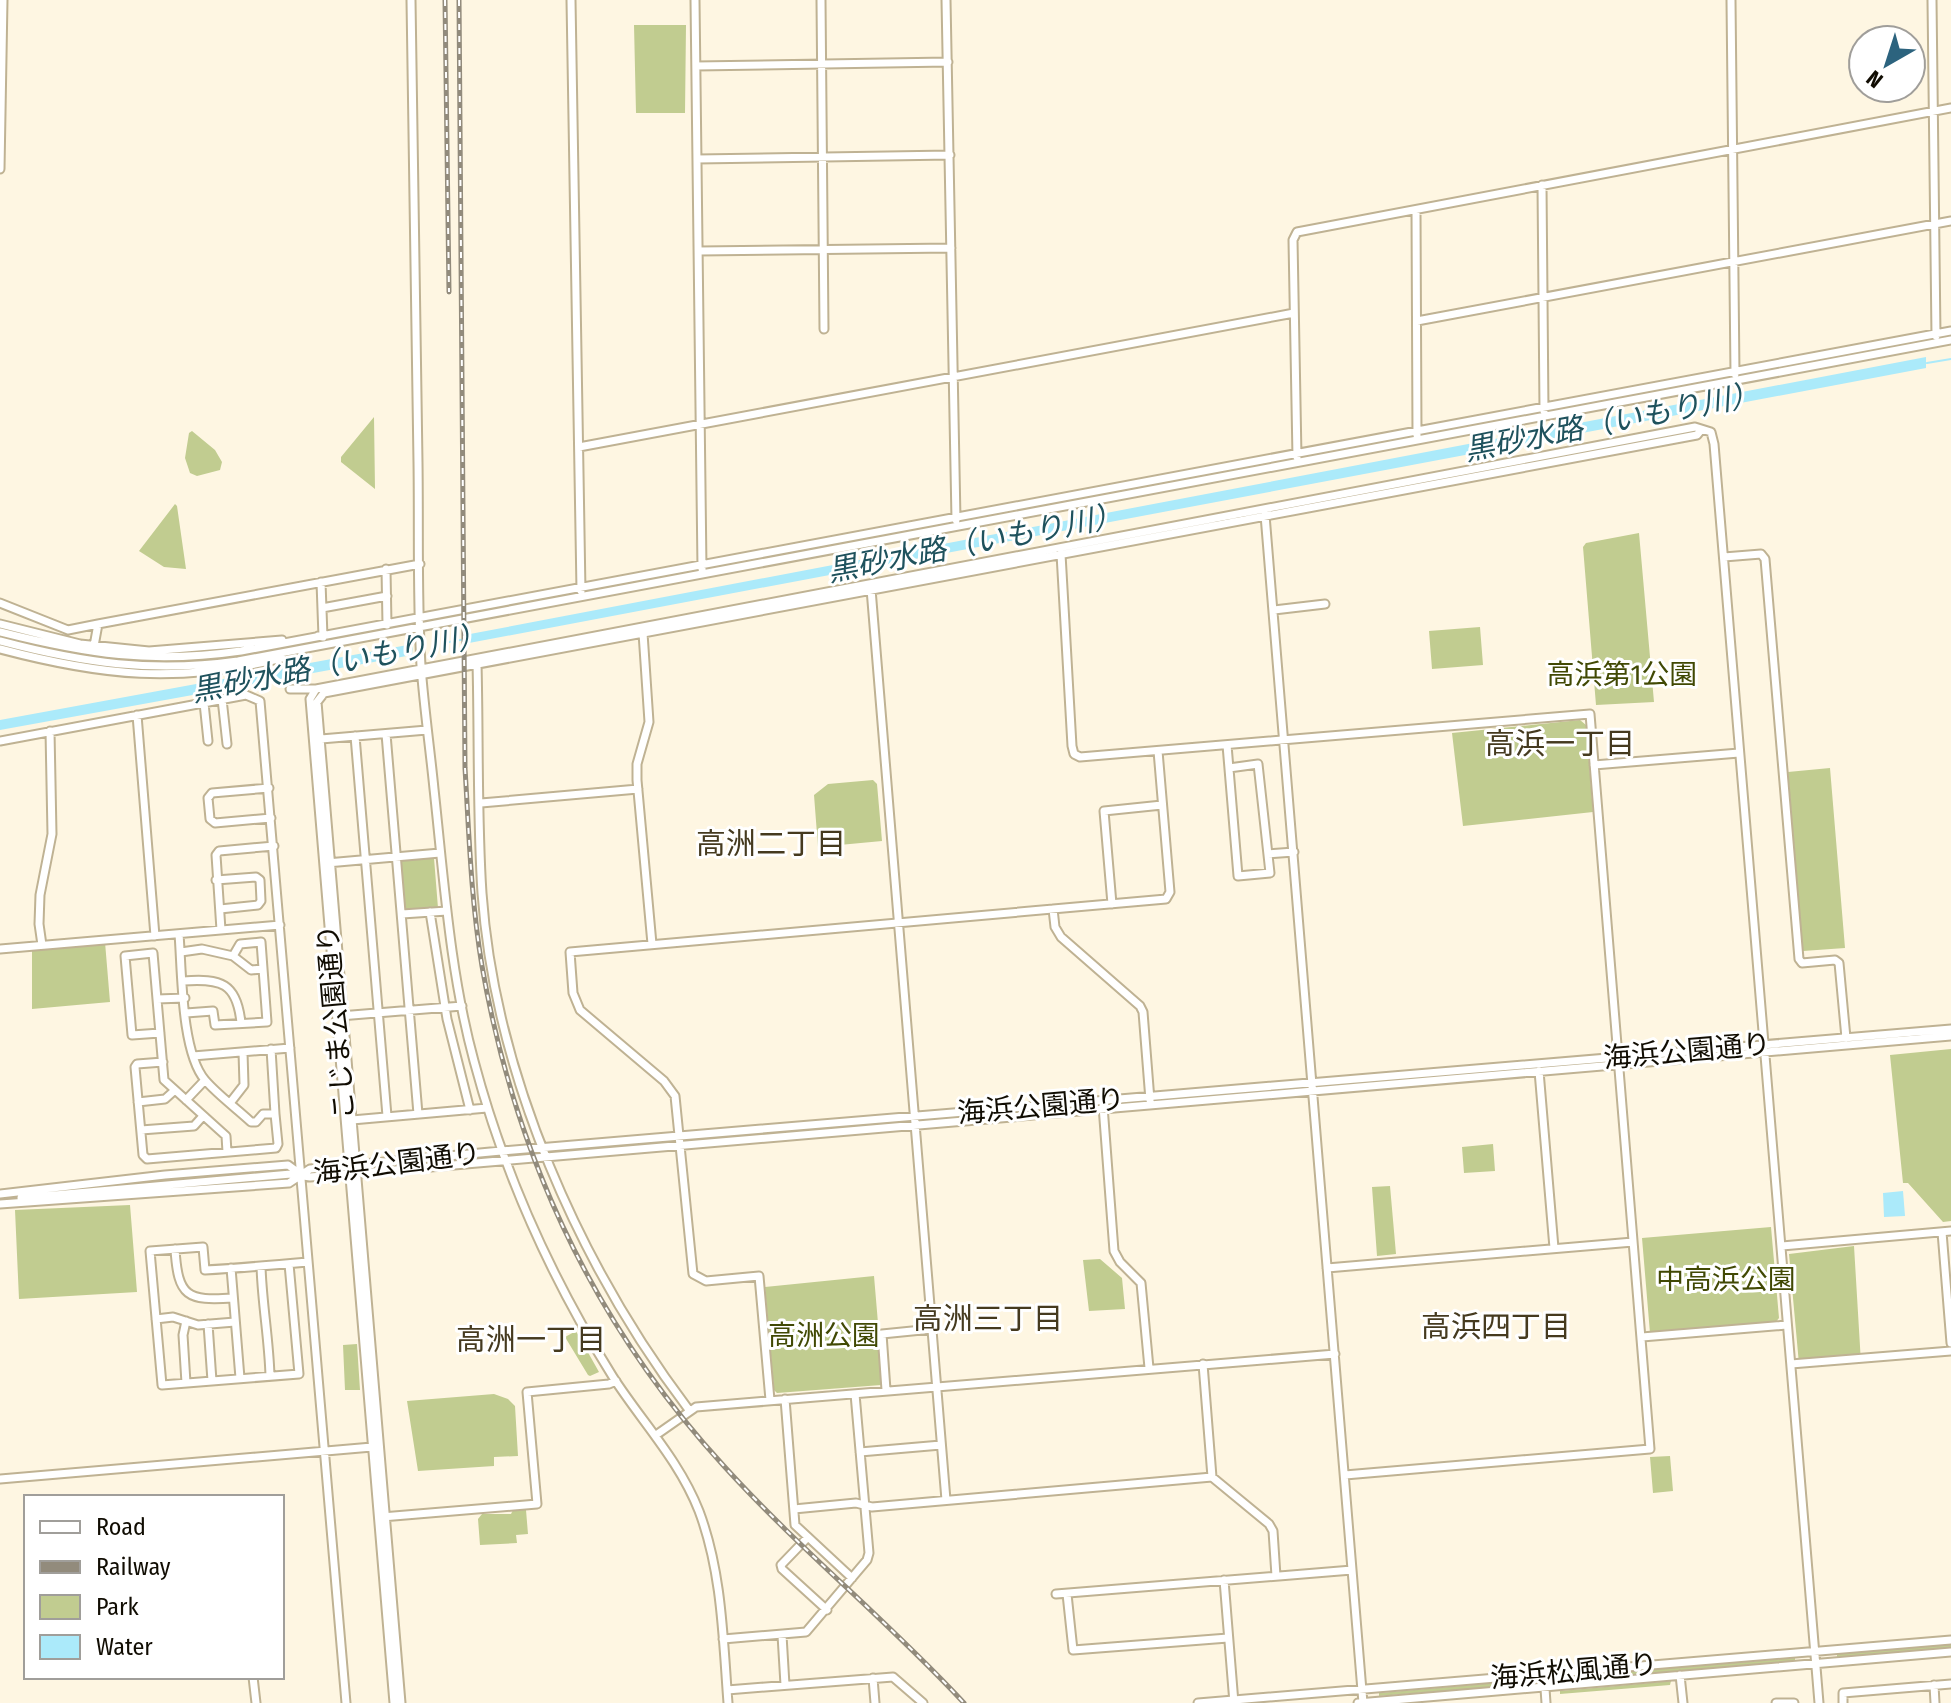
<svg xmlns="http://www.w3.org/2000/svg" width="1951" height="1703" viewBox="0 0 1951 1703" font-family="'Fira Sans Condensed','Noto Sans JP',sans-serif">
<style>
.green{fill:#c1cc90}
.water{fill:#abeafa}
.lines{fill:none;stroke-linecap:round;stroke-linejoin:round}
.stream{stroke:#abeafa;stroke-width:2}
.minor-casing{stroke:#bfb293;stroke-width:11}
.minor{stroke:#fff;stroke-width:7}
.rail-casing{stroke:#928b7c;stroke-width:5}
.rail{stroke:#fff;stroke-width:2;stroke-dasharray:6;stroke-linecap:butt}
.labels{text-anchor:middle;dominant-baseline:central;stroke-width:6;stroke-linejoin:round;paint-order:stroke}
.park-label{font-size:28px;fill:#414904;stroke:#fff}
.street-label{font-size:28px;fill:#110d03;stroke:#fff}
.water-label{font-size:30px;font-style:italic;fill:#1f525d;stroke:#fff}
.neighbourhood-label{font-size:30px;fill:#453a1f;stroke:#fff}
</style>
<rect width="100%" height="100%" fill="#fef6e2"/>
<path class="green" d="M686 25 685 113H636L634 25Z
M374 417 375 489 341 462V457Z
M192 431 215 450 222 462 220 470 197 476 190 473 185 458 189 433Z
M175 504 177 506 186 569 164 567 139 551Z
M1639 533 1654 702 1596 705 1583 547 1586 543Z
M1480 627 1483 665 1432 669 1429 631Z
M1580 720 1586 725 1593 812 1463 826 1452 733Z
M1830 768 1845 948 1803 951 1788 772Z
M873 780 877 784 882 841 818 847 814 795 828 784Z
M434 858 438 908 408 911 404 908 400 863 402 860Z
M105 942 110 1002 32 1009V949Z
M1951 1049V1221L1943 1222 1908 1183H1903L1890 1055Z
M1493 1144 1495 1171 1464 1173 1462 1147Z
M1390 1186 1396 1254 1377 1256 1372 1187Z
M130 1205 137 1292 19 1299 15 1210Z
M1771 1227 1779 1318 1775 1323 1650 1333 1642 1238Z
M1854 1246 1861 1363 1799 1364 1789 1254Z
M1100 1259 1122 1278 1125 1309 1089 1311 1083 1260Z
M874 1276 883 1382 881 1385 777 1393 774 1390 765 1287Z
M576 1331 599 1372 590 1376 588 1375 565 1337Z
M357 1344 360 1390H345L343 1345Z
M494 1394 508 1399 515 1406 518 1456 494 1457V1466L418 1471 407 1401Z
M1670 1456 1673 1491 1653 1493 1650 1457Z
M513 1510H526L528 1534 516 1535 517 1543 480 1545 478 1519 482 1514H511Z
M1951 1644V1648L1837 1657V1654Z
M1795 1658V1662L1559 1681V1677Z
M1530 1680V1684L1379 1696V1693Z
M1671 1681 1670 1685 1560 1694V1691Z"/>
<path class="water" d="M1926 357V368L469 643 470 634Z
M413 644 412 655 0 730V720Z
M1903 1191 1905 1216 1884 1217 1883 1193Z"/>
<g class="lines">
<path class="stream" d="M1927 363 1951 359
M449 642 471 638"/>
<g class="minor-casing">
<path id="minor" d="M411 0C414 154 416 308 418 462 419 529 417 598 421 666 424 707 430 748 434 789 444 880 450 973 474 1061 504 1174 551 1278 613 1377 642 1422 679 1460 699 1511 722 1572 723 1638 728 1703
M571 0 581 591
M695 0 702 569
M821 0 824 329
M946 0 956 520
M1731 0 1735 374
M1932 0 1936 336
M696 66 948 62
M697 159 950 155
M0 169 3 0
M1542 185 1544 411
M1416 210 1417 435
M699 251 951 248
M1417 321 1951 221
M579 447 1294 313
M1297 457 1293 240 1297 232 1951 108
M1265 515 1363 1703
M1061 554 1072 746 1074 754 1080 757 1590 714 1650 1449 1345 1475
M1724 557 1761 554 1765 559 1799 959 1802 963 1835 960 1839 963 1846 1038
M386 569 387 625
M871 589 946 1500
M0 603 68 630 98 624 94 646
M322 608 387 596
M1274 610 1325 604
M0 624 80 644 149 651 282 640
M98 624 420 564
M0 632C87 654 151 664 241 651L1951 331
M643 633 649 722 637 764V780L652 944
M318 636 323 637 321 582
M0 641C83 663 153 673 238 661L1951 340
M0 649C102 676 178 684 282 658
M477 663C479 740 477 817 482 893 495 1075 580 1266 689 1410
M290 689H316
M222 699 227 744
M204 703 208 741
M137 715 155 936
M386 734 418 1114
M355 736 387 1116
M321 739 427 730
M0 741 246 695 260 701 346 1703
M1227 745 1238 876 1270 873 1258 764 1229 768
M1594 765 1739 753
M269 788 212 793 208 798 210 819 215 823 271 818
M481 803 638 789
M1268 854 1294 852
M327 863 440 853
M216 880 256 877 260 880 261 901 258 905 220 909
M1112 904 1104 811 1162 805
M1053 909 1055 927 1061 937 1140 1006 1143 1012 1150 1100
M430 912 447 1019 470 1110
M402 914 447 911
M221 930 216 855 219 851 274 846
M179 934C182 971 181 1052 205 1080 218 1095 236 1108 251 1122H256L263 1114H275L271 1049
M42 945 39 924 40 895 52 834 50 731
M0 949 280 925
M181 952 202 949 233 956
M183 981C221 978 237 983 241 1023
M157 999 185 998
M186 1013 213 1011 215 1025 267 1022 261 942 240 944 233 956 251 970 263 969
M340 1016 462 1006
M160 1033 132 1035 125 956 153 953 164 1080 226 1136 227 1152
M193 1056 290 1048
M163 1062 137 1064 135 1067 143 1155 147 1159 276 1148 278 1144 275 1114
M1539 1071 1554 1248
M186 1100 205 1080
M138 1102 165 1099 175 1090
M230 1103 244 1085 243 1052
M1103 1106 1114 1251 1120 1262 1141 1283 1149 1368
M352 1120 487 1108
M141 1130 194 1126 203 1116
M0 1194 165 1175 288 1165 299 1173
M21 1198 291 1174 310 1177 349 1174 1951 1036
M0 1204 289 1183 310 1169 501 1151 1951 1029
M1942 1232 1951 1343
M1782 1246 1951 1231
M175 1249C178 1297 187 1301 233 1298
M289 1264 299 1374 162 1385 150 1251 203 1247 205 1270C240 1268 274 1265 308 1262
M261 1266C262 1303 269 1339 270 1376
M231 1268 240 1378
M1327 1268 1633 1242
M156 1319 173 1317 198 1325 235 1322
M186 1321 183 1335 186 1383
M208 1324 212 1381
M1642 1337 1787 1325
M1203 1364 1212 1477
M1791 1364 1951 1351
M886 1390 882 1334 932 1329
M785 1399 795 1525 852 1578
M770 1400 759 1276 706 1281 693 1274 675 1096 664 1081 580 1010 573 993 570 952 1166 899 1170 892 1158 751
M656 1435 696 1407 1335 1354
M860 1452 941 1445
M0 1479 372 1447
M794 1509 856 1503 872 1507 1212 1477 1269 1524 1273 1531 1276 1576
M382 1517 537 1504 527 1392 609 1384 616 1381
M808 1537 781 1565 782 1569 827 1610
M1224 1580 1234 1703
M1056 1594 1352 1570
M1067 1594 1073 1650 1228 1638
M782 1635 785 1685
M723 1639 806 1632 867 1560 869 1553 855 1394
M1544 1674 1546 1703
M1680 1675 1683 1703
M253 1677 256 1703
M873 1678 875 1703
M1934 1685 1935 1703
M727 1690 893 1677 923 1703
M394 1703 310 699 316 689 1695 427 1711 432 1714 444 1819 1703
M401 1703 317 702 324 693 1697 435 1701 430
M1198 1703 1951 1640
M1358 1703 1951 1652
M1776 1703H1794
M1843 1703V1693L1951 1684"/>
</g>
<use href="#minor" class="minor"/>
<g class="rail-casing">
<path id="rail" d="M445 0 449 292
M459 0 465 768C469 834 471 901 482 966 515 1156 593 1323 723 1465 799 1549 887 1620 964 1703"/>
</g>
<use href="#rail" class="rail"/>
</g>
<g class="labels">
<g class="park-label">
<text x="1622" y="674">高浜第1公園</text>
<text x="1726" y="1279">中高浜公園</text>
<text x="824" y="1335">高洲公園</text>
</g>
<g class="street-label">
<text transform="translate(336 1022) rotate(-95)">こじま公園通り</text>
<text transform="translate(1687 1051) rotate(-5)">海浜公園通り</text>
<text transform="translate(1041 1106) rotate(-5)">海浜公園通り</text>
<text transform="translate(397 1163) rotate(-7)">海浜公園通り</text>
<text transform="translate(1574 1671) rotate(-5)">海浜松風通り</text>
</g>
<g class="water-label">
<text transform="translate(1612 422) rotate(-11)">黒砂水路（いもり川）</text>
<text transform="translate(975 543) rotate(-11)">黒砂水路（いもり川）</text>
<text transform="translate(339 663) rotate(-11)">黒砂水路（いもり川）</text>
</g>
<g class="neighbourhood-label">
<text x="1560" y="744">高浜一丁目</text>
<text x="771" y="844">高洲二丁目</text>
<text x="988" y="1319">高洲三丁目</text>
<text x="1496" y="1327">高浜四丁目</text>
<text x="531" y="1340">高洲一丁目</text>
</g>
</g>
<rect x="24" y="1495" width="260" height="184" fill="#ffffff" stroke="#a09e9a" stroke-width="2"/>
<rect x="40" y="1521" width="40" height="12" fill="#ffffff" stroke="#a09e9a" stroke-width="2"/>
<text x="96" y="1535" font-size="24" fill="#110d03">Road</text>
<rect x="40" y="1561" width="40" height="12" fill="#928b7c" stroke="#a09e9a" stroke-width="2"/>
<text x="96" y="1575" font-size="24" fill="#110d03">Railway</text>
<rect x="40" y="1595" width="40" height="24" fill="#c1cc90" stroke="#a09e9a" stroke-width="2"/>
<text x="96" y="1615" font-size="24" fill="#110d03">Park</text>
<rect x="40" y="1635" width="40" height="24" fill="#abeafa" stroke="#a09e9a" stroke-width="2"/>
<text x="96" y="1655" font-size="24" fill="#110d03">Water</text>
<g transform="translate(1887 64) rotate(219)"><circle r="38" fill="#ffffff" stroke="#a09e9a" stroke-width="2"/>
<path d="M0-6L14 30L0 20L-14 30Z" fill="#2c637e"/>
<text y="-12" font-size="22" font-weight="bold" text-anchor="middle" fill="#110d03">N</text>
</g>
</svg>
